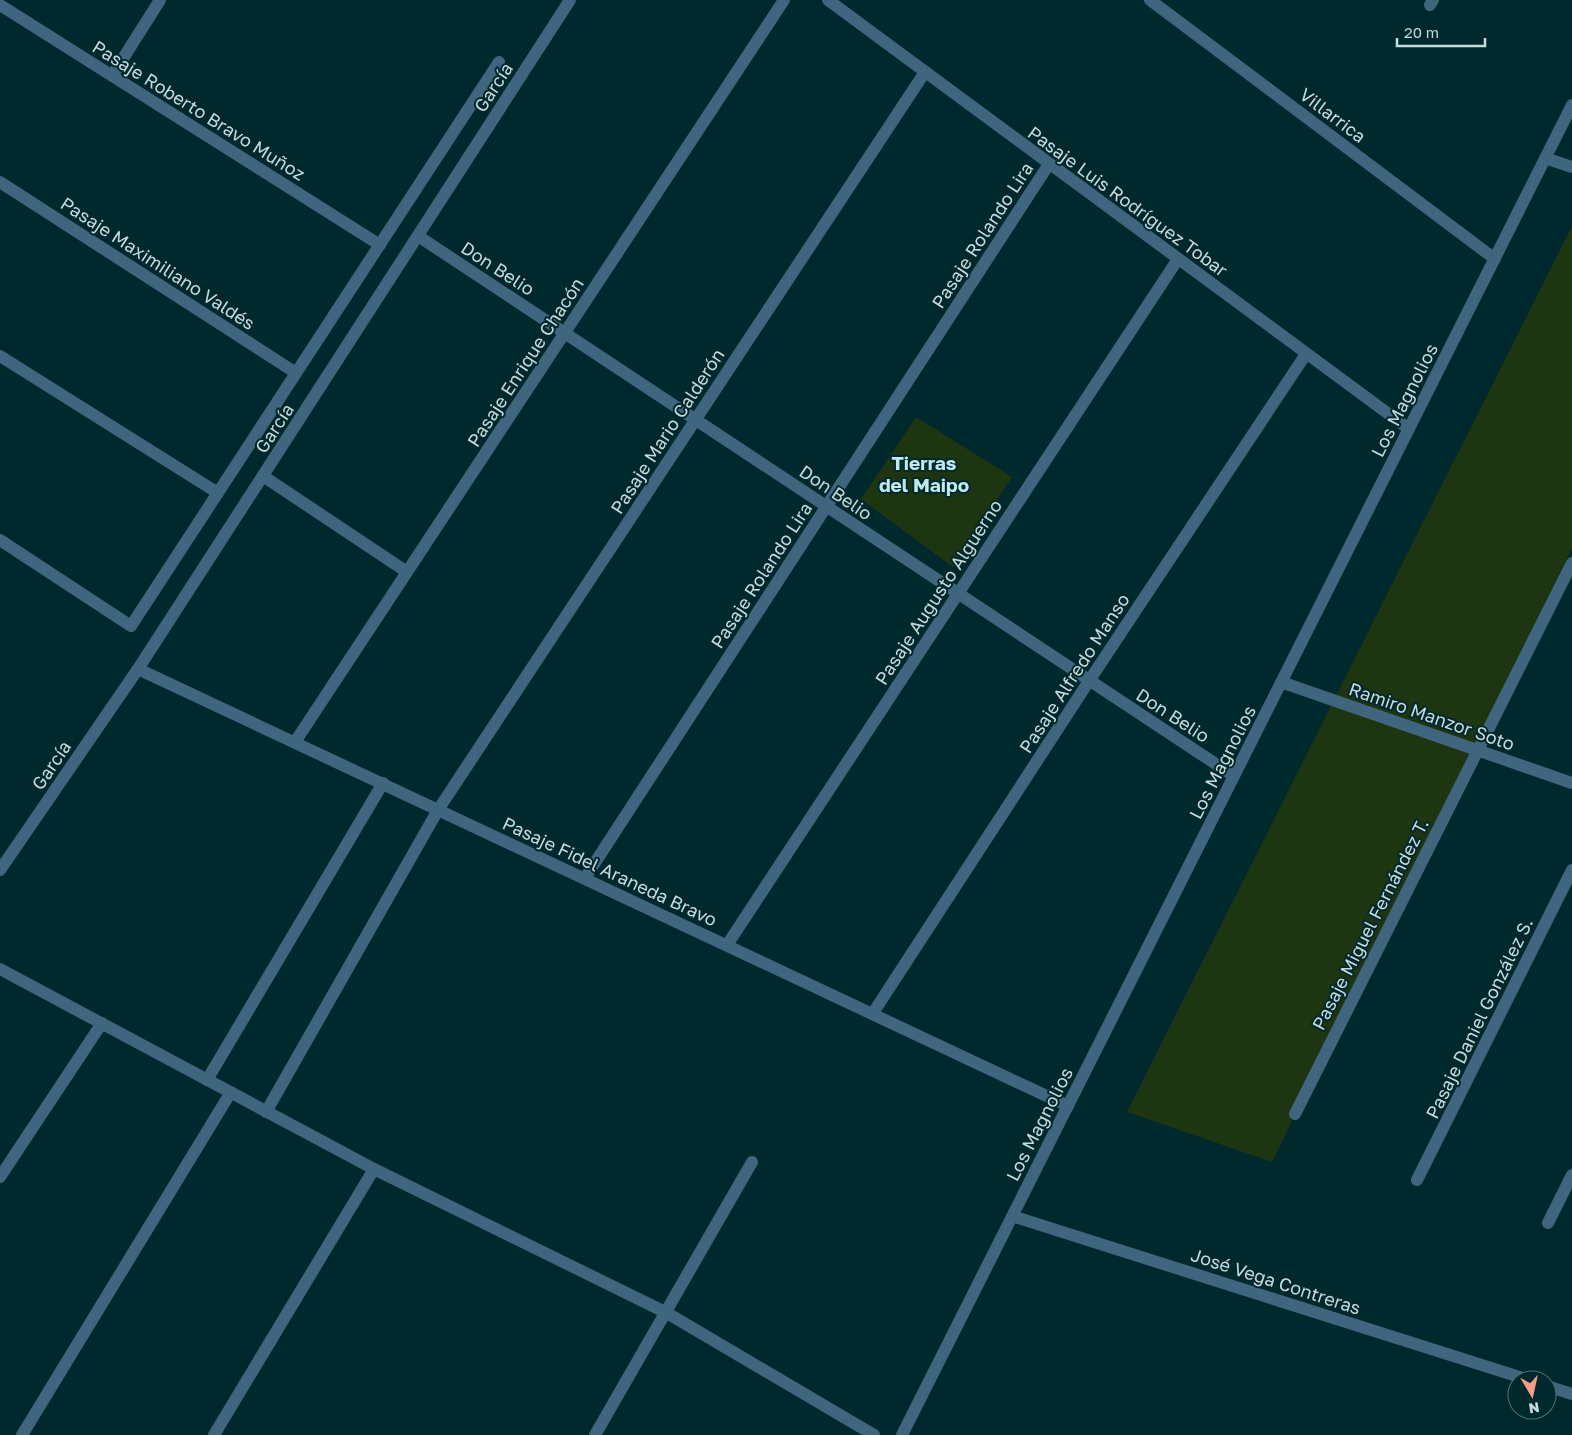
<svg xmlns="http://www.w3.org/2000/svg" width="1572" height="1435" viewBox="0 0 1572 1435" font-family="'Golos Text',sans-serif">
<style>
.green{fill:#1e3512}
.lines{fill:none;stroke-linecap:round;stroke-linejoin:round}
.minor{stroke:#40667f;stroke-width:12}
.tertiary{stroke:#40667f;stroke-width:12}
.labels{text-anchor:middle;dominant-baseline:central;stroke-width:4;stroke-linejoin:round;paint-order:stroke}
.street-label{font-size:18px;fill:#c6dadc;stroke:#00292d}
.neighbourhood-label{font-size:19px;font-weight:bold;fill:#bfeaee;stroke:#00292d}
</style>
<rect width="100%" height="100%" fill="#00292d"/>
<path class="green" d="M1572 226V548L1272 1162 1127 1112Z
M916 417 1012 477 953 567 861 499Z"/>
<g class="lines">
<path class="minor" d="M828 0 1409 429
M1150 0 1495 259
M0 5 380 245
M1430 5 1433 0
M112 76 160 0
M1545 158 1572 167
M0 182 296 373
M418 236 1234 776
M0 356 218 493
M263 476 407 572
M0 540 131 626 499 62
M1281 682 1572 783
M295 742 784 0
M0 870 138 669 1068 1106
M585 878 1049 164
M727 945 1178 259
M0 969 374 1169 667 1313 874 1435
M873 1013 1089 681 1306 354
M207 1080 383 783
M266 1112 438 810 925 72
M1295 1114 1572 563
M0 1177 102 1023
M1417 1180 1572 870
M1012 1216 1529 1380
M1548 1223 1572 1175
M1547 1386 1572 1394
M22 1435 231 1092
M214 1435 374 1169
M595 1435 752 1162
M902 1435 1572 105"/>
<path class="tertiary" d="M138 669 570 0"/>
</g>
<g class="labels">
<g class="street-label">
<text transform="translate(493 87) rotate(-57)">García</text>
<text transform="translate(199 110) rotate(32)">Pasaje Roberto Bravo Muñoz</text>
<text transform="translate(1333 115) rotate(37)">Villarrica</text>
<text transform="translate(1128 201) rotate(36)">Pasaje Luis Rodríguez Tobar</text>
<text transform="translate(982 235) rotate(-57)">Pasaje Rolando Lira</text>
<text transform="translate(158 263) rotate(33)">Pasaje Maximiliano Valdés</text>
<text transform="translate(498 268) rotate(33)">Don Belio</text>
<text transform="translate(525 362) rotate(-57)">Pasaje Enrique Chacón</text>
<text transform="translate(1404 400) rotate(-63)">Los Magnolios</text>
<text transform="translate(274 428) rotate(-57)">García</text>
<text transform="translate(667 431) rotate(-57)">Pasaje Mario Calderón</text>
<text transform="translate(836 492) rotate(34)">Don Belio</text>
<text transform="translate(761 575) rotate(-57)">Pasaje Rolando Lira</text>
<text transform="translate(938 592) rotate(-57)">Pasaje Augusto Alguerno</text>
<text transform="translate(1074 673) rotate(-57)">Pasaje Alfredo Manso</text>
<text transform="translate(1173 715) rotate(33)">Don Belio</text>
<text transform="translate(1432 716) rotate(19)">Ramiro Manzor Soto</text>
<text transform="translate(1222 762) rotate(-63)">Los Magnolios</text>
<text transform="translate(51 765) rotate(-56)">García</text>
<text transform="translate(610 871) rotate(25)">Pasaje Fidel Araneda Bravo</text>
<text transform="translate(1370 924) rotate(-63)">Pasaje Miguel Fernández T.</text>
<text transform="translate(1479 1018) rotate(-64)">Pasaje Daniel González S.</text>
<text transform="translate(1039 1124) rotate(-63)">Los Magnolios</text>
<text transform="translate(1276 1281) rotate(18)">José Vega Contreras</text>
</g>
<g class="neighbourhood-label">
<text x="924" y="462">Tierras<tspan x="924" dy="22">del Maipo</tspan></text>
</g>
</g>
<g transform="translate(1532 1395) rotate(171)"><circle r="24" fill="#00292d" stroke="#4f7073"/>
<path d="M0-4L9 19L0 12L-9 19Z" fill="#f49e89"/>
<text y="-8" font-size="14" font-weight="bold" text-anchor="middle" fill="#c6dadc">N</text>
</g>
<path d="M1397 38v8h88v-8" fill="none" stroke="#c6dadc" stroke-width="2.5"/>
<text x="1404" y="38" font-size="15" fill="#c6dadc" stroke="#00292d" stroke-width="4" paint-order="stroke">20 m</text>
</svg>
